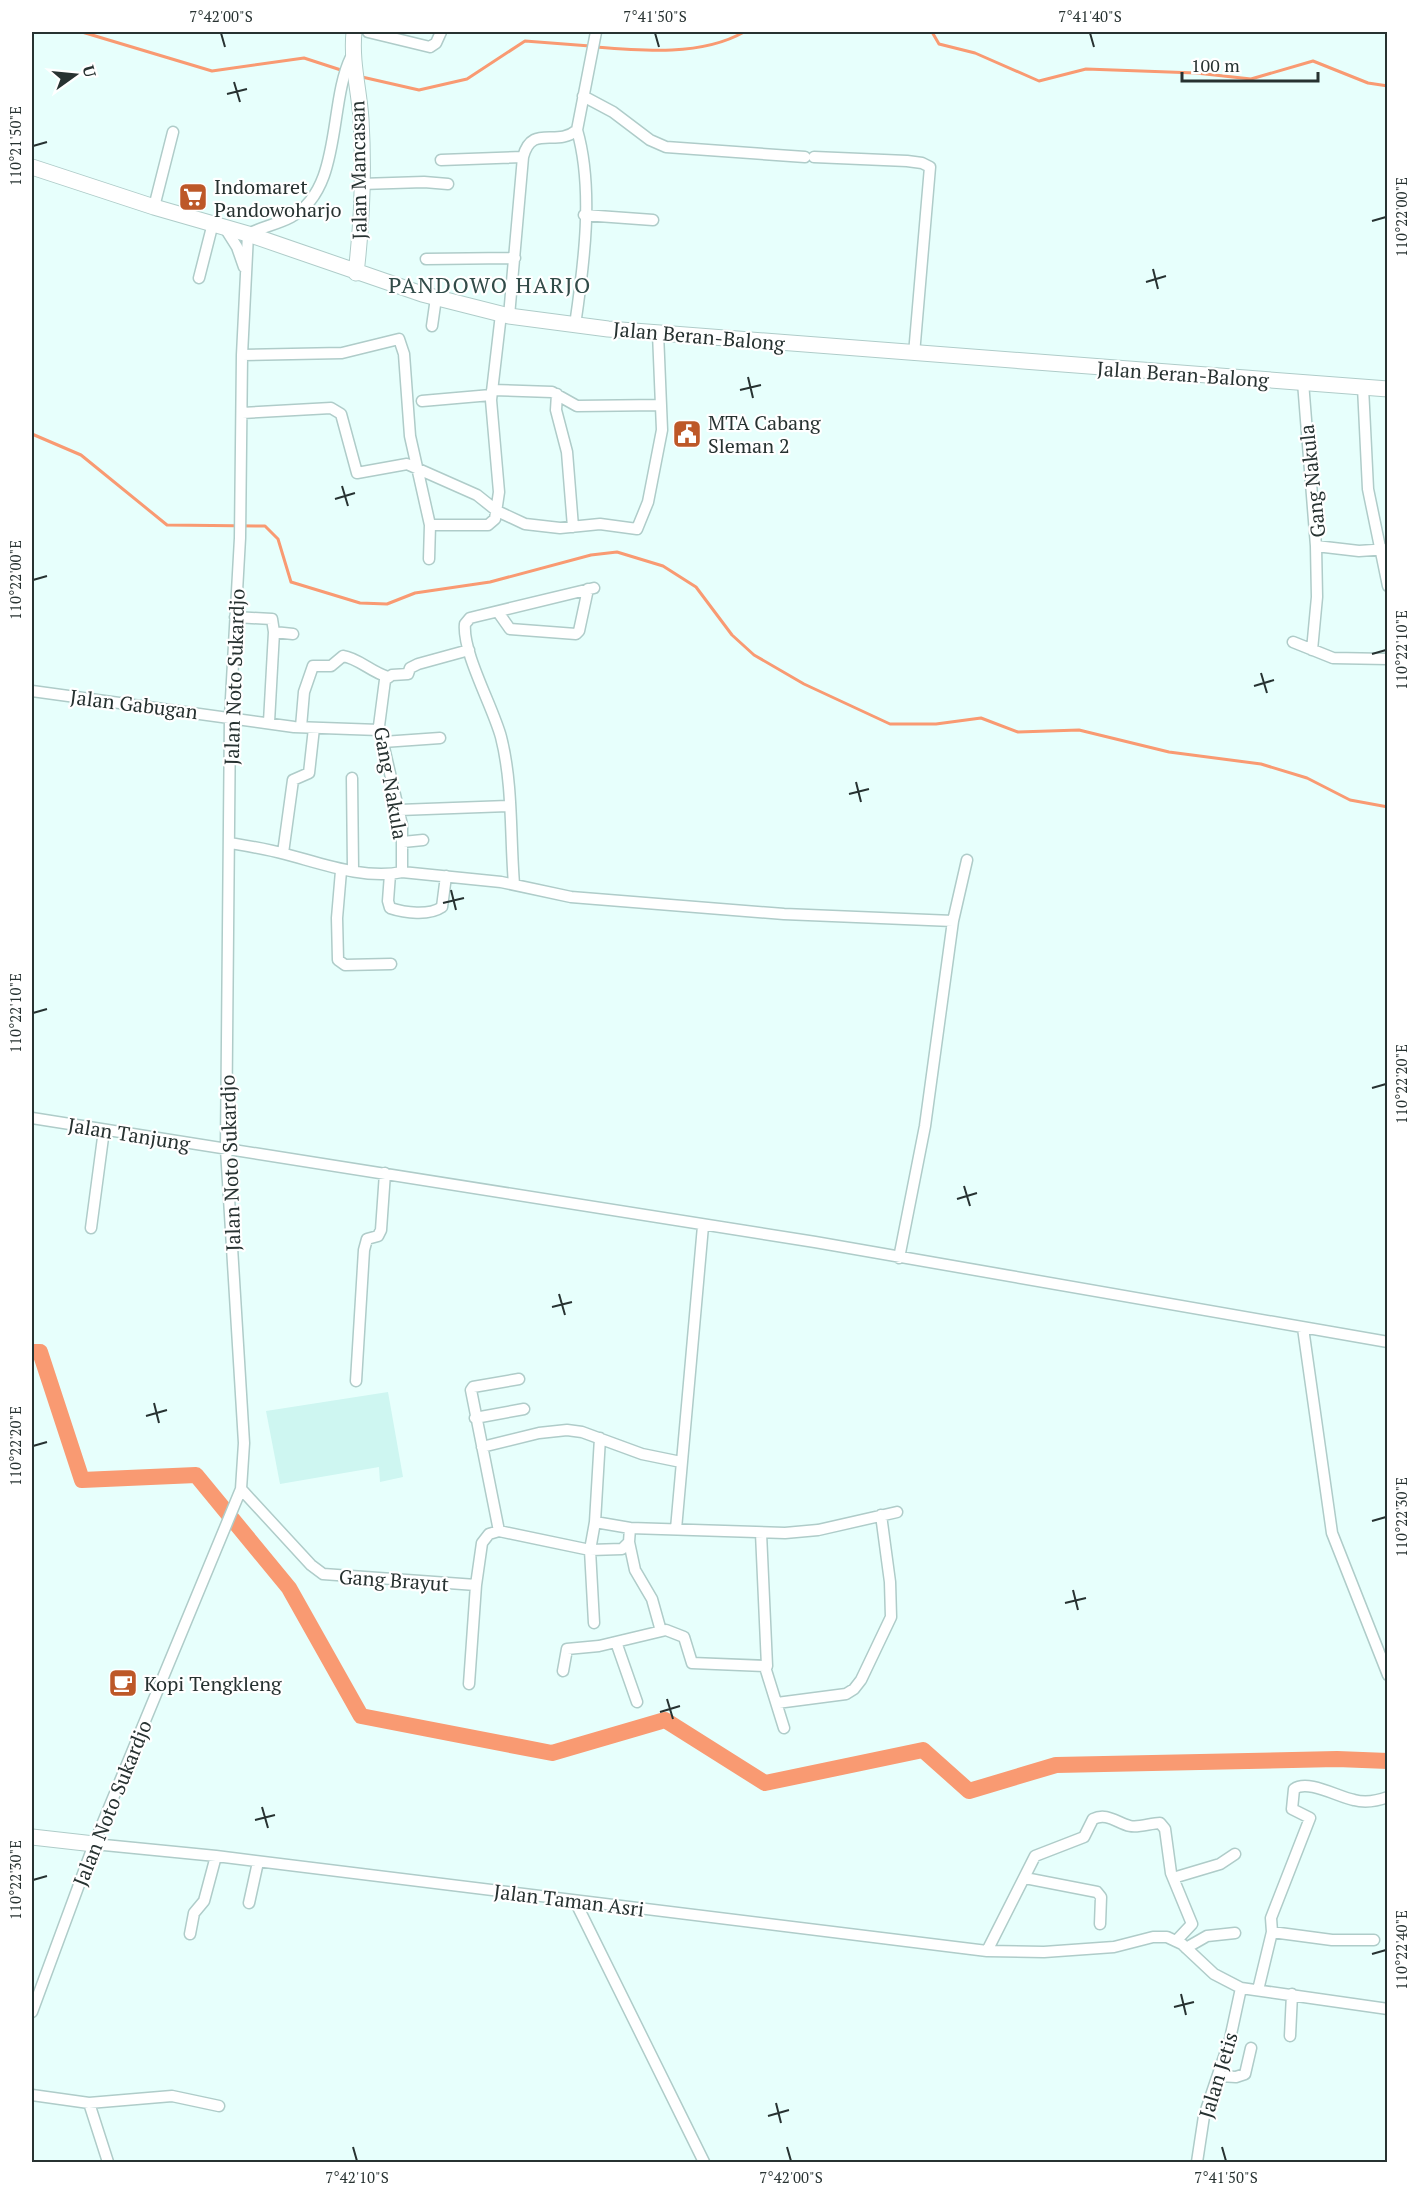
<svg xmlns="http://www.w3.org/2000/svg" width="1419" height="2194" viewBox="0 0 1419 2194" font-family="'PT Serif',serif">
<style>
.built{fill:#cef6f1}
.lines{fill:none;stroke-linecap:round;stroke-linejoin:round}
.stream{stroke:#f99a72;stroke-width:3}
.river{stroke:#f99a72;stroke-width:16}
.street-casing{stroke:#afccc9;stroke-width:13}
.secondary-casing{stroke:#afccc9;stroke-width:17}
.street{stroke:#fff;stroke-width:10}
.secondary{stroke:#fff;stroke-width:15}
.ticks{fill:none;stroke:#273231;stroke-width:2}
.labels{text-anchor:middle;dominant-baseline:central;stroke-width:4.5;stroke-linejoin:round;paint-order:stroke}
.street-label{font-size:20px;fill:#273231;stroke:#fff}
.poi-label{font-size:20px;fill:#273231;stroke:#fff;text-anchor:start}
.quarter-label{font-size:22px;letter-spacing:1.5px;fill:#314b48;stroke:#fff}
.neatline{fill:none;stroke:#273231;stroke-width:2}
.ticks-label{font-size:15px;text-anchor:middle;fill:#273231}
</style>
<rect width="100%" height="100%" fill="#e7fffc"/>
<path class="built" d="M388 1392 403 1477 380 1482 379 1467 280 1484 266 1411Z"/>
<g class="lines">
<path class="stream" d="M82 32 212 71 304 58 344 71
M932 32 939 44 975 53 1039 81 1086 69 1196 73 1251 79 1313 61 1368 83 1388 86
M596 47C643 51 702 56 744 32
M362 77 419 90 467 79 525 41 590 46
M32 434 81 455 167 525 265 526 278 539 291 582 360 603 387 604 415 593 490 582 591 555 617 552 663 566 696 587 732 635 754 655 804 684 890 724H936L981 718 1018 732 1079 730 1169 752 1261 764 1307 778 1350 800 1388 807"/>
<path class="river" d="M32 1352H40L82 1480 196 1475 289 1588 361 1716 552 1753 665 1720 765 1783 923 1750 969 1791 1056 1765 1337 1759 1388 1761"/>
<g class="street-casing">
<path id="street" d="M368 32 430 47 436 43 441 32
M583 96 613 112 650 140 666 147 805 157
M814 157 907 161 922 163 930 167 914 354
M441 160 523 157
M361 184 424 182 448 184
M154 207 173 132
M584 215 653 220
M225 228 237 247 244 267
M426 259 515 258
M199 278 213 223
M509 316 523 157C532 123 556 148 577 130L596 32
M575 325C584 264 594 189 577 130
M432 326 436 298
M242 355 342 353 399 339 404 354 410 436 430 525 429 559
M1303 382 1316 546 1359 551 1388 549
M1363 387 1368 489 1388 586
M492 390 552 392 577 406 661 405
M557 394 556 410 567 452 573 527
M422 401 491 395
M242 413 331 408 341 414 357 473 407 464 477 495 497 511 525 524 560 528 600 524 637 529 648 502 662 430 658 333
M430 525H488L495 519 499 492 491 400 501 314
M498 612 510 629 576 634 579 631 588 589
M235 617 272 619 274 632
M1293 642 1333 658 1388 659
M1312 650 1317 597 1316 546
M32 691 294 727 379 730
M269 722 274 632 293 634
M301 727 304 692 313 666H331L343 656C358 658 371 672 388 677
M383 742 440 738
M352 778 353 869
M399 810 508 806
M403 842 423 840
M230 843C248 846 267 849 285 854 320 863 365 880 402 872L501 882 571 897 784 914 953 921
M283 853 293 780 309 773 314 728
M341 871 337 918 338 960 345 965 391 964
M402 872V825L379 726 385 680 392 675 408 674 410 668 418 664 469 650
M390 874 388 901 390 908C405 913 429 916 442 907L446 876
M514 884C510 836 513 784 501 737 493 707 462 652 465 624L470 618 478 616 594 588
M32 1118 815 1242 1388 1342
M91 1228 104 1130
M899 1258 925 1126 953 921 967 860
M1303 1328 1332 1533 1388 1675
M356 1381 364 1250 367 1239 378 1236 381 1230 385 1173
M475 1418 524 1409
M600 1438 595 1522 590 1550 622 1549 629 1542 630 1528 785 1533 818 1530 897 1512
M482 1447 539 1433 567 1430 582 1432 642 1454 681 1462
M241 1489 311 1565 323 1574 476 1585
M595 1522 630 1528
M676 1529 703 1226
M499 1531 471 1390 473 1387 519 1379
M629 1542 635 1570 652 1599 661 1631
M616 1642 637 1702
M765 1667 784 1728
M563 1671 567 1649 599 1646 666 1630 684 1637 692 1663 767 1666 761 1533
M469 1684 476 1585 482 1543 489 1534 499 1531 590 1550 594 1623
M777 1703 846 1694 854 1689 861 1680 891 1617 890 1582 881 1515
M94 1844 216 1856 987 1951 1044 1952 1114 1947 1153 1937H1167L1182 1944 1214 1974 1241 1988 1388 2009
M1025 1878 1097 1892 1101 1897 1100 1924
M1173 1878 1220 1864 1235 1854
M575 1901 704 2162
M249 1903 258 1862
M1272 1932 1332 1940H1374
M190 1934 194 1913 204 1901 216 1856
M1186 1948 1207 1936 1235 1933
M987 1951 1035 1856 1084 1837 1093 1819C1107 1812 1117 1823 1130 1826 1139 1828 1151 1823 1160 1823L1165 1829 1171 1873 1192 1924 1176 1941
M1258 1990 1272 1932 1271 1918 1310 1818 1292 1809 1294 1789C1308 1779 1338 1797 1354 1800 1365 1803 1377 1801 1388 1797
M32 2012 94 1844 241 1489 244 1443 226 1149 230 716 240 538 242 355 248 234C262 227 278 224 291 217 343 189 328 104 351 57
M1290 2036 1292 1994
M1219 2076 1236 2077 1245 2074 1251 2048
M32 2095 89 2103 172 2096 219 2106
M89 2103 108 2162
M1197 2162 1204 2116 1230 2039 1241 1988"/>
</g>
<g class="secondary-casing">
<path id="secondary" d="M354 32C351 62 359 89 361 119 364 170 362 223 356 273
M32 167 154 207 248 234 422 294 509 316 608 329 1388 389
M32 1837 94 1844"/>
</g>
<use href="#street" class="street"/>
<use href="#secondary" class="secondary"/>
</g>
<path class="ticks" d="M221 33 225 47M655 33 659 47M1090 33 1094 47M234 82 240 102M227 94 247 89M33 146 47 142M1372 221 1386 217M1153 269 1158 289M1146 282 1166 276M748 377 753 398M740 390 761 385M342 486 348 506M335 499 355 493M33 580 47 576M1372 654 1386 650M1261 673 1267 693M1254 686 1274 680M856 782 861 802M849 794 869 789M451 890 456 910M443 903 464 898M33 1013 47 1009M1372 1088 1386 1084M964 1186 970 1206M957 1199 977 1193M559 1294 565 1315M552 1307 572 1302M154 1403 159 1423M146 1416 167 1410M33 1446 47 1442M1372 1521 1386 1517M1073 1590 1078 1610M1065 1603 1086 1598M667 1699 673 1719M660 1712 680 1706M262 1807 268 1828M255 1820 275 1815M33 1880 47 1876M1372 1954 1386 1950M1181 1994 1186 2015M1174 2007 1194 2002M776 2103 781 2123M768 2116 789 2110M353 2147 357 2161M787 2147 791 2161M1222 2147 1226 2161"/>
<defs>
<g id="supermarket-square" transform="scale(1.5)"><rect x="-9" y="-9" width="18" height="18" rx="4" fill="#bd5828" stroke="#fff"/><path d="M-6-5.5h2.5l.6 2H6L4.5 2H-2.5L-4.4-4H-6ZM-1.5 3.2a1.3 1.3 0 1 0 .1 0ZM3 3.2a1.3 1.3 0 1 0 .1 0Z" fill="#fff"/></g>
<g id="civic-square" transform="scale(1.5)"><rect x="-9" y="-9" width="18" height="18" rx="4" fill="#bd5828" stroke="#fff"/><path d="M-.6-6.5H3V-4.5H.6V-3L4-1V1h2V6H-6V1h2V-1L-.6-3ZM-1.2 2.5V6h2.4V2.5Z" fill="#fff"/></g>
<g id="cafe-square" transform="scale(1.5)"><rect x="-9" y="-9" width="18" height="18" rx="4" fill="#bd5828" stroke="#fff"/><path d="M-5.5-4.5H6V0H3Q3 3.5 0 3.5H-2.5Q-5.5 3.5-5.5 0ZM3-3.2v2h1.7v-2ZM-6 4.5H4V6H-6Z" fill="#fff"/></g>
</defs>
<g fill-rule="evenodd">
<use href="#supermarket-square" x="193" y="197"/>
<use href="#civic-square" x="687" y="434"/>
<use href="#cafe-square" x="123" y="1683"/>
</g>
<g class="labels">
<g class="street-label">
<text transform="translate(358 170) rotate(-91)">Jalan Mancasan</text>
<text transform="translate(699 336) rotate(5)">Jalan Beran-Balong</text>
<text transform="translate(1183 374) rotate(4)">Jalan Beran-Balong</text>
<text transform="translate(1312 481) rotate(-96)">Gang Nakula</text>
<text transform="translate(234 677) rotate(-88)">Jalan Noto Sukardjo</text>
<text transform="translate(134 704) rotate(7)">Jalan Gabugan</text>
<text transform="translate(391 783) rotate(80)">Gang Nakula</text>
<text transform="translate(129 1134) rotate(9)">Jalan Tanjung</text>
<text transform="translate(230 1163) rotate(-92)">Jalan Noto Sukardjo</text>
<text transform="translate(394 1580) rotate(4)">Gang Brayut</text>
<text transform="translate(112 1803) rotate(-68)">Jalan Noto Sukardjo</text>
<text transform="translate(569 1900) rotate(7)">Jalan Taman Asri</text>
<text transform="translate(1218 2075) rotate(-73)">Jalan Jetis</text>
</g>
<g class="poi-label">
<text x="214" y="186">Indomaret<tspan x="214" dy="23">Pandowoharjo</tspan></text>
<text x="708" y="422">MTA Cabang<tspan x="708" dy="23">Sleman 2</tspan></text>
<text x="144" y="1683">Kopi Tengkleng</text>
</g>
<g class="quarter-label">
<text x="490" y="284">PANDOWO HARJO</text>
</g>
</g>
<rect width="1419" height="2194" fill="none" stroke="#ffffff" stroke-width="66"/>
<g transform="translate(75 75) rotate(75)" stroke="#ffffff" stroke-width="4.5" paint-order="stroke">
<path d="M0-4.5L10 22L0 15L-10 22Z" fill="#273231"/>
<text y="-9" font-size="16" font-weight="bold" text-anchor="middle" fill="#273231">U</text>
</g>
<path d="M1182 72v9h136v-9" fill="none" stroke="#273231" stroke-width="3"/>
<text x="1191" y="72" font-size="18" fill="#273231" stroke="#ffffff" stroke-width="4.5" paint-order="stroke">100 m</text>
<rect x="33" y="33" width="1353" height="2128" class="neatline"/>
<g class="ticks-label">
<text x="221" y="22">7°42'00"S</text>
<text x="655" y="22">7°41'50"S</text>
<text x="1090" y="22">7°41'40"S</text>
<text transform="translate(16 146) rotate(-90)" y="5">110°21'50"E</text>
<text transform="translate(1402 217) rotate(-90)" y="5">110°22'00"E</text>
<text transform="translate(16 580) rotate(-90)" y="5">110°22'00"E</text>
<text transform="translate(1402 650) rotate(-90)" y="5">110°22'10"E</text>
<text transform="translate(16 1013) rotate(-90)" y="5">110°22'10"E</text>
<text transform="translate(1402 1084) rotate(-90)" y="5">110°22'20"E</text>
<text transform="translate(16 1446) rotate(-90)" y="5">110°22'20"E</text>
<text transform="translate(1402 1517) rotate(-90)" y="5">110°22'30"E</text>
<text transform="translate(16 1880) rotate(-90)" y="5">110°22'30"E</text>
<text transform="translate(1402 1950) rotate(-90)" y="5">110°22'40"E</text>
<text x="357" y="2183">7°42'10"S</text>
<text x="791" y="2183">7°42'00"S</text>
<text x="1226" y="2183">7°41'50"S</text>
</g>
</svg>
